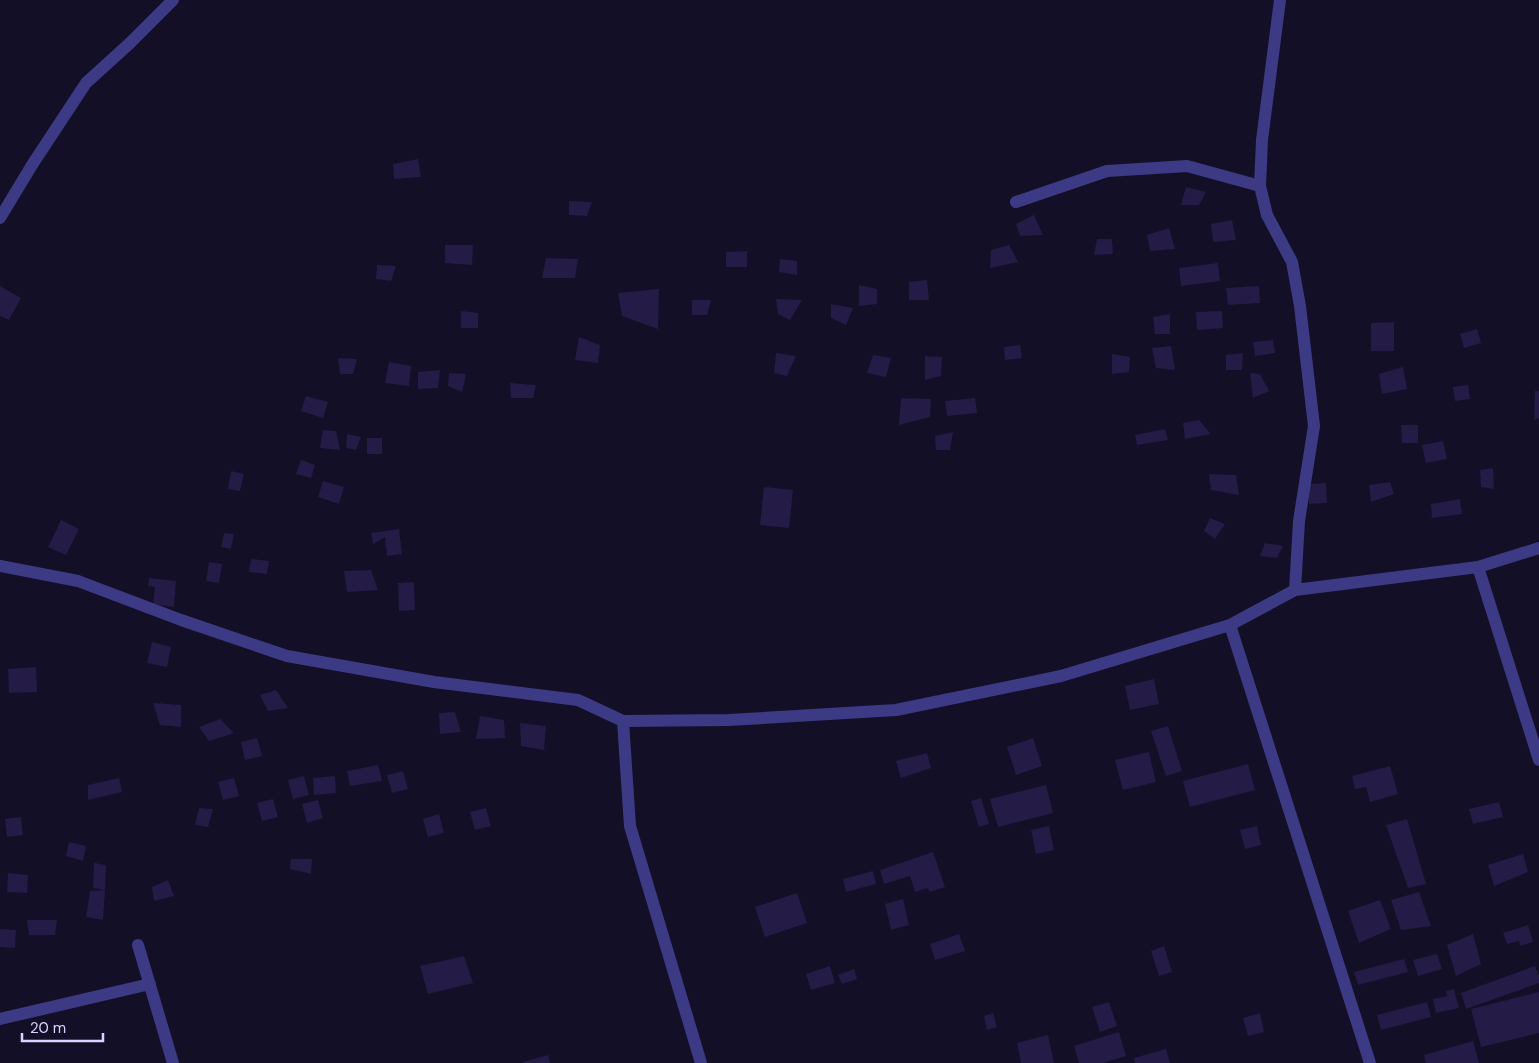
<svg xmlns="http://www.w3.org/2000/svg" width="1539" height="1063" viewBox="0 0 1539 1063" font-family="'DM Sans',sans-serif">
<style>
.building{fill:#241b47}
.lines{fill:none;stroke-linecap:round;stroke-linejoin:round}
.minor{stroke:#3d3a85;stroke-width:12}
</style>
<rect width="100%" height="100%" fill="#130f26"/>
<path class="building" d="M418 159 421 177 394 179 393 164Z
M1186 187 1206 192 1199 205H1181Z
M569 201 592 202 587 216 569 215Z
M1034 215 1043 235 1020 236 1016 224Z
M1232 220 1236 240 1213 242 1211 224Z
M1169 228 1175 249 1150 251 1147 235Z
M1097 239H1112L1113 254 1094 255Z
M445 245H473L472 265 445 263Z
M1009 245 1018 262 990 268 991 250Z
M747 251V267H726V252Z
M546 258 578 259 575 278H542Z
M780 259 797 261V275L779 272Z
M1218 263 1220 281 1181 286 1179 268Z
M377 265 396 266 391 281 376 279Z
M927 280 929 300H909V282Z
M859 285 877 289V304L859 306Z
M0 286 21 298 9 320 0 316Z
M1259 286 1260 303 1228 305 1226 288Z
M659 289 658 329 622 316 618 293Z
M776 299 802 300 790 320 778 314Z
M692 300H711L707 315H692Z
M831 304 853 308 846 325 831 318Z
M461 311 478 313V328H461Z
M1222 311 1223 328 1197 330 1196 312Z
M1170 314V334H1155L1153 317Z
M1394 322V351H1371V323Z
M1477 329 1481 343 1464 348 1460 334Z
M579 337 600 345 598 363 575 360Z
M1273 340 1275 353 1255 356 1253 342Z
M1020 345 1022 358 1005 360 1004 347Z
M1171 346 1175 370 1156 368 1152 348Z
M776 353 796 356 787 376 774 373Z
M1243 353 1242 370H1226V355Z
M1112 354 1130 357 1129 372 1112 374Z
M873 355 891 358 886 377 867 373Z
M925 356 942 357 941 376 925 380Z
M338 358 357 359 353 374H340Z
M389 362 411 366 409 386 385 383Z
M1403 367 1407 389 1382 394 1379 374Z
M440 370 438 388 418 389V372Z
M449 373 466 374 462 392 448 386Z
M1250 373 1260 374 1269 391 1253 398Z
M510 383 536 385 533 398H511Z
M1468 385 1470 399 1455 401 1453 387Z
M1535 391H1539V418L1534 420Z
M306 396 328 402 323 418 301 411Z
M901 398 931 399 930 417 899 425Z
M975 398 977 413 947 416 945 401Z
M1199 420 1211 434 1185 439 1183 423Z
M1401 425H1418V443H1402Z
M1165 429 1168 440 1137 445 1135 435Z
M323 430 336 431 340 450 320 448Z
M953 432 950 450H936L935 436Z
M347 434 361 437 356 450 346 448Z
M367 438H382V454H367Z
M1443 441 1447 459 1426 463 1422 445Z
M301 460 315 465 311 478 296 474Z
M1493 468 1494 489 1481 487 1480 470Z
M231 471 244 474 240 491 228 489Z
M1209 474 1236 475 1239 495 1211 490Z
M323 481 344 487 339 504 318 497Z
M1390 482 1394 494 1371 502 1369 485Z
M1326 483 1327 503 1309 504 1308 484Z
M764 487 793 490 789 528 760 525Z
M1460 499 1462 514 1432 518 1431 504Z
M1210 518 1225 524 1215 539 1204 531Z
M61 520 79 529 66 555 48 547Z
M399 529 402 554 387 556 385 537 373 544 371 533Z
M224 533 234 534 231 549 221 547Z
M1265 543 1283 546 1277 558 1260 556Z
M251 559 269 561 267 574 249 572Z
M209 562 222 564 219 583 206 581Z
M371 570 378 590 347 592 344 571Z
M149 578 176 581 174 607 153 604 155 587 148 586Z
M414 582 415 610 399 611 398 583Z
M152 642 171 647 167 667 147 663Z
M36 667 37 692 9 693 8 669Z
M1154 679 1159 704 1130 710 1125 686Z
M276 690 288 708 268 711 260 695Z
M153 703 181 705V727L160 725Z
M455 712 461 732 440 734 439 713Z
M480 716 504 720 505 738 476 739Z
M220 719 234 733 209 741 199 727Z
M520 723 546 726 544 750 521 746Z
M1168 726 1182 771 1166 776 1151 731Z
M257 738 262 756 245 760 241 742Z
M1033 738 1042 766 1016 775 1007 747Z
M1149 752 1156 782 1123 790 1115 760Z
M927 753 931 768 901 778 896 761Z
M1248 764 1255 790 1190 807 1183 781Z
M378 765 382 781 350 786 347 771Z
M1390 766 1398 794 1370 802 1366 787 1355 789 1352 776Z
M403 771 408 789 392 793 387 775Z
M304 776 309 795 293 799 288 780Z
M335 776 336 793 314 795 313 778Z
M119 778 122 792 88 800V785Z
M234 778 239 796 223 800 218 782Z
M1046 785 1053 813 998 827 990 799Z
M981 798 989 824 979 827 971 801Z
M273 799 278 817 262 821 257 803Z
M318 800 323 818 307 823 302 804Z
M1499 802 1503 817 1473 824 1469 809Z
M199 808 213 809 208 827 195 825Z
M486 808 491 826 475 830 470 812Z
M439 814 444 833 428 837 423 819Z
M21 817 23 835 7 837 5 819Z
M1407 819 1426 884 1408 888 1386 825Z
M1049 826 1054 850 1036 854 1031 830Z
M1257 826 1261 845 1245 849 1240 830Z
M69 842 86 846 83 861 66 856Z
M933 852 945 887 930 892 928 888 915 892 910 876 884 884 880 870Z
M1523 854 1528 872 1494 886 1488 865Z
M291 859H312L311 874 290 869Z
M94 863 106 865 105 890 103 920 86 917 90 891 105 890 93 888Z
M873 871 876 884 846 892 843 879Z
M8 873 28 875 27 893 7 892Z
M168 880 174 896 154 901 152 887Z
M1419 892 1431 926 1401 930 1391 900Z
M797 893 807 923 765 937 755 907Z
M903 899 909 925 891 930 885 904Z
M1380 900 1391 929 1359 943 1348 911Z
M27 920H57L55 935H29Z
M1528 925 1533 942 1520 946 1519 941 1507 944 1503 933Z
M0 929 16 930 15 948 0 947Z
M959 934 965 951 935 960 930 944Z
M1473 934 1481 964 1456 976 1447 945Z
M1164 946 1172 972 1159 976 1151 951Z
M1437 954 1442 969 1418 976 1413 960Z
M464 956 473 983 428 994 420 966Z
M1404 959 1408 972 1358 985 1354 972Z
M830 966 835 983 811 990 806 974Z
M1535 966 1539 976V983L1466 1009 1461 993Z
M854 969 857 979 842 984 838 975Z
M1454 989 1459 1008 1436 1013 1433 999 1447 996 1446 991Z
M1539 992V1033L1481 1047 1471 1009Z
M1109 1002 1117 1026 1100 1032 1092 1007Z
M1427 1002 1431 1017 1381 1030 1377 1015Z
M993 1013 997 1027 987 1030 984 1016Z
M1260 1013 1264 1032 1248 1036 1243 1018Z
M1119 1032 1126 1056 1103 1063H1079L1074 1046Z
M1048 1035 1054 1063H1021L1017 1043Z
M1473 1041 1479 1063H1426L1424 1055Z
M1166 1049 1170 1063H1135L1134 1058Z
M548 1055 550 1063H523V1062Z"/>
<g class="lines">
<path class="minor" d="M1280 0 1262 140 1260 186 1267 215 1292 262 1300 306 1314 426 1299 521 1295 590
M1016 202 1107 171 1187 166 1260 186
M0 218 32 165 86 83 130 43 173 0
M1539 548 1478 567 1539 760
M0 566 78 581 181 620 287 656 434 682 578 700 623 721 729 720 896 710 1061 676 1230 625 1295 590 1478 567
M1230 625 1370 1063
M623 721 630 826 701 1063
M138 945 173 1063
M0 1019 150 984"/>
</g>
<path d="M22 1033v8h81v-8" fill="none" stroke="#d9d4ff" stroke-width="2.5"/>
<text x="30" y="1033" font-size="15" fill="#d9d4ff" stroke="#130f26" stroke-width="4" paint-order="stroke">20 m</text>
</svg>
